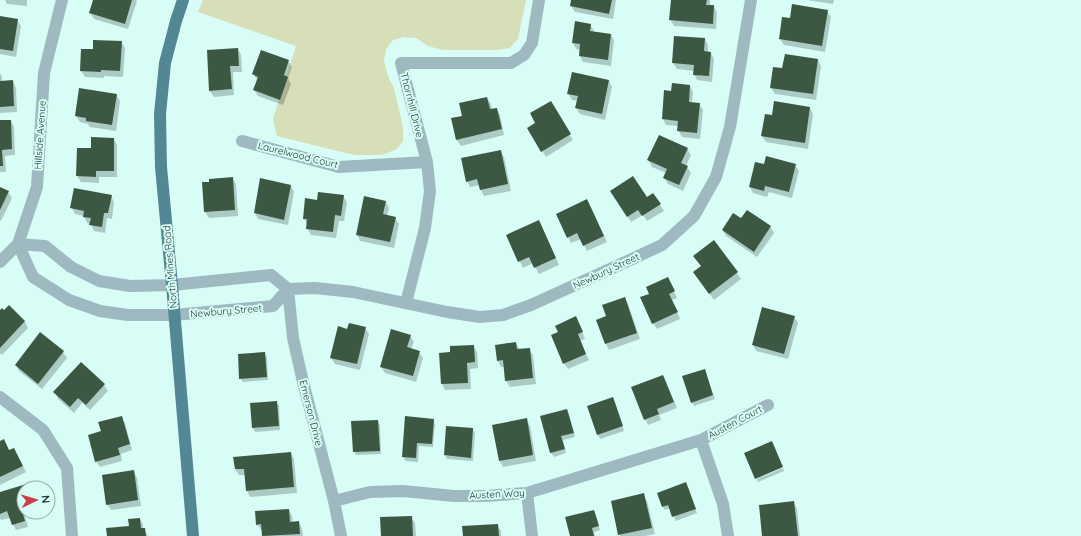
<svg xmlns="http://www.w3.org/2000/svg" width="1081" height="536" viewBox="0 0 1081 536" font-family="Quicksand,sans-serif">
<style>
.green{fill:#d6dfb7}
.shadow{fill:#0003}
.building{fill:#3d5842}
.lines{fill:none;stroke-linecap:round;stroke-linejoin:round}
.minor{stroke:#9eb9c0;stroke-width:12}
.major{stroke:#548794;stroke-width:12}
.labels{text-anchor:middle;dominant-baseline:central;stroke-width:4;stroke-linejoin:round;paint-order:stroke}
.street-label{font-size:10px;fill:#263835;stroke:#d8fdf6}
</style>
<rect width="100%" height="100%" fill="#d8fdf6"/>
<path class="green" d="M203 0H526L518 39 510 48 498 50H443L428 46 416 38 404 37 393 40 386 49 384 61 388 76 394 88 403 127V141L397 149 382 155H354L277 136 273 119 296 46 198 12Z"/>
<path class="shadow" d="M5 0H27V6L7 4Z
M94 0H136L137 1 128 29 94 19 90 13Z
M572 0H616L613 19 575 12 571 6Z
M672 0H710V6H714L717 13 716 29 674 26 670 19Z
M807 0H834L833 4Z
M827 11 831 17 825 52 784 45 780 39 790 19Z
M0 17 17 20 21 26 16 57 0 54Z
M590 24 594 31V32L611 34 614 41 611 66 583 62 580 56V50L576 49 573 43Z
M675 37 705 39 708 45V52L711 53 714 59 712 82 697 80 694 74V71L677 69 673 63Z
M121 42 125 48 123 77 104 76V78L85 77 81 71 82 50H93Z
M238 49 241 55 242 72H233L234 95 214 97 210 91Z
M818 60 821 66 816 100 775 94 771 88Z
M288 61 292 67 288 78 291 84 283 105 258 96 254 90 258 81 253 74Z
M0 73 2 77V82L13 81 16 88 17 112 0 113Z
M572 73 609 81 612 87 605 120 580 114 576 108 578 101 572 100 568 93Z
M690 86 693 92 692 103 699 104 703 110 700 139 682 137 678 130V126L666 125 663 119 672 92Z
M116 95 120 101 116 131 90 127 88 124 80 122 76 116Z
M487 98 491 104 492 110 496 109 500 115 504 135 461 146 457 140 464 117Z
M550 102 573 140 546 157 529 129 537 124Z
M810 108 813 114 808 149 766 142 762 136 773 116Z
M0 121H11L14 127 15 155 5 156 6 172H0Z
M114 139 117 145V177H99V183L81 182 77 176 92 149Z
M687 149 691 155 686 166 687 167 691 173 683 191 668 184 664 178 666 173 652 167 648 160Z
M500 151 504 157 511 191 484 196 481 190 480 185 470 187 467 181Z
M795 165 799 171 792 198 769 192 767 197 753 193 750 187 765 166Z
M232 178 236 184 238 216 209 218 205 212 203 183Z
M291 186 294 192 288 225 258 219 255 213Z
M0 188 8 192 12 198 1 221 0 220Z
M111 196 114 202 112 219 107 218 105 233 94 231 91 224 87 223 84 216 75 214 72 208Z
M343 196 347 202 344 221H339L336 238 311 235 307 228 308 225 304 219 318 201Z
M615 197 646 198 660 205 664 211 647 221 643 215 631 222Z
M386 202 389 208 387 216 395 218 399 224 394 248 360 241 357 234Z
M591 207 607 242 587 251 581 239 571 243 568 237Z
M742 220 770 226 774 233 757 257 726 236 723 230Z
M542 228 559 265 539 274 533 263 523 268 508 236Z
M695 256 737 273 741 279 714 300 694 273 702 267Z
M671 284 677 298 672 300 680 319 657 329 653 323Z
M624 298 628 304 640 339 609 350 606 344 597 320 608 317Z
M0 311 25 322 28 328 2 355 0 353Z
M794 317 798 323 788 359 756 351 753 344Z
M579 324 585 339 580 341 589 360 568 369 564 363Z
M365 328 369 334 360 370 335 364 331 358 348 330Z
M410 336 414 342 411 349 419 352 423 358 416 382 385 373 381 367Z
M516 343 520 350 529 349 533 355 536 384 510 387 506 381 505 367H501L498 361Z
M473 346 477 352 478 368 470 369 471 389 445 390 442 384 451 353Z
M63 352 67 358 42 389 19 371 16 365Z
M264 353 267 357 268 380 243 382 240 378Z
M706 374 715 399 694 406 692 402Z
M663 376 666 382 677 408 659 415 661 420 648 425 645 419Z
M104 385 108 391 90 410 82 403 74 413 58 399 55 392Z
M612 398 615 402 624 431 600 439 598 435 588 406Z
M276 402 279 406 280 430 255 432 253 428Z
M567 410 569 414 575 437 563 440 566 453 554 457 551 453 541 417Z
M121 417 125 423 132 450 121 454 122 461 100 467 96 461 102 432Z
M433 420 435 424 433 447 419 446 418 462 406 461 403 457Z
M527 420 530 426 536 461 503 467 500 461Z
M378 421 380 425 381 454 356 455 354 451Z
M447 427 473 429 475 433 473 461 447 459 445 455Z
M0 442 9 451 17 455 26 472 0 485Z
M291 453 294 459 297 493 250 497 247 491 245 475H239L235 469V458Z
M783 468 784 471 758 482 757 479Z
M134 471 137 478 141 506 111 510 107 504Z
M32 483 35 488H24V512H28L24 513 28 527 16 530 10 518 1 520 0 518V493Z
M688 487 697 513 676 521 670 508 665 510 663 507Z
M643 495 647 501 655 534 645 536H620L612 502Z
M794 502 797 509 800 536H763Z
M289 510 292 516 293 523 299 522 302 529 303 536H263V530H261L257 524Z
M594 511 596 515 600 530 594 532 595 536H571Z
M411 517 415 523 416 536H382Z
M140 519 143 525V529H144L148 536H108L130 527Z
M497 525 501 531V536H464Z"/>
<path class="building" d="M93 0H132L125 24 89 13Z
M571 0H612L609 14 570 6Z
M671 0H707L706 5H714L713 24 669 20Z
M792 4 828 10 822 46 779 39 782 17 790 18Z
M0 16 18 19 13 51 0 49Z
M575 21 591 24 590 31 611 34 608 60 579 56 580 44 572 43Z
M674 36 705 38 704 51 711 52 709 76 693 75 694 65 672 63Z
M93 40 122 41 120 71 101 70V72L80 71 81 49H93Z
M238 48 239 66H230L232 89 209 91 207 50Z
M261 50 289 60 284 75 288 77 280 100 253 90 258 77 252 74Z
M785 54 818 59 813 94 770 88 773 67 782 68Z
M572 72 609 80 602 114 575 108 578 96 567 94Z
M13 80 14 106 0 107V81Z
M672 83 690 85 689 102 700 103 697 133 677 131 678 121 662 119 664 90 671 91Z
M79 88 117 94 112 125 86 121V118L75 116Z
M487 97 490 109 497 108 502 129 456 140 451 118 462 116 459 103Z
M551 101 571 134 541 152 527 128 535 123 530 113Z
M774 101 810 107 805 143 761 136 765 114 772 115Z
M0 120H11L12 149 2 150 3 166H0Z
M659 135 688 148 681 163 688 166 679 185 663 178 667 169 647 160Z
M91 137 114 138V171H96V177L76 176 77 148H91Z
M501 150 508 184 480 190 477 179 466 182 461 158Z
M766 156 796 164 789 192 765 186 764 191 749 187 755 162 764 164Z
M633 176 647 197 653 193 661 204 642 216 638 210 627 217 610 191Z
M233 177 235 210 204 212 202 182H209V179Z
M260 178 291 185 284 220 254 213Z
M0 187 9 191 0 210Z
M74 188 112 195 108 213H104L102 227 89 225 91 218 83 217 84 211 70 208Z
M318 192 344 195 341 216 335 215 333 232 306 229 307 219H303L305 198 317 200Z
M364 196 386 201 383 214 396 217 390 242 356 235Z
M587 199 604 236 583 246 577 233 567 238 556 214Z
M747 210 771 226 754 252 722 230 733 213 741 218Z
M539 220 556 258 534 268 529 257 518 262 506 235Z
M714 240 738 272 709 294 693 272 701 266 693 256Z
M668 277 675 291 669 294 678 312 652 324 640 297 649 294 646 287Z
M625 297 637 333 605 344 596 320 606 316 602 305Z
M9 305 25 321 0 348V310L2 308 4 310Z
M762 307 795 316 784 354 752 345Z
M576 316 583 332 578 334 586 354 563 364 551 335 558 332 555 326Z
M349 323 366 327 357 364 330 358 338 326 347 329Z
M391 329 411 335 407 347 420 351 413 376 380 367Z
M40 332 64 351 38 384 15 365Z
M516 342 517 349 530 348 533 378 505 381 503 360 497 361 495 345Z
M474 345 475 362 467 363 468 383 441 384 439 353 450 352V346Z
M265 352 267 377 239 379 238 354Z
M81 362 105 384 86 405 78 398 70 407 53 392Z
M705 369 713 395 691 403 682 376Z
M663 375 674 402 657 409 659 414 644 420 631 387Z
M613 397 623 426 597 435 587 406Z
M277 401 279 426 252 428 250 403Z
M567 409 574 433 561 436 565 449 550 453 540 416Z
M122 416 130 444 118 448 120 455 95 462 88 435 101 431 98 422Z
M405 416 434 419 432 444 417 443 416 458 402 457Z
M527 418 533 455 499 461 492 425Z
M378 420 380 451 353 452 351 421Z
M446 426 473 428 471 458 444 455Z
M4 439 9 450 14 448 23 466 0 477V441Z
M772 441 783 467 755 479 744 453Z
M291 452 294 487 246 491 244 469H235L233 457Z
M134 470 138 500 106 505 102 475Z
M33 482 35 488H24V506L21 507 25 521 12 525 7 511 0 514V492Z
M686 482 696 509 672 517 668 505 662 507 657 493Z
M644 493 652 528 618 535 611 501Z
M794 501 798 536H762L759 505Z
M289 509 290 522 299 521 300 534 262 536 261 524 256 525 255 511Z
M594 510 599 526 592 528 594 536H570L565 517Z
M412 516 413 536H381L380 517Z
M140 518 141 528H145L146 536H107L106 528 129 526 128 519Z
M498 524 499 536H463L462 526Z"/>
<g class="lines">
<path class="minor" d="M242 141 339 167 427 162
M18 244 45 246 71 267 99 281 130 286 172 285 271 275 288 289 315 288 353 292 447 312 480 317 503 315 531 305 632 259 662 245 694 216 716 177 730 127 751 0
M18 244 33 277 69 300 100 311 128 315H174L273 306 288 289
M0 262 18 244 37 187 44 73 62 0
M288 289 293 338 303 382 334 501 341 536
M406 303 425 228 430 191 427 162 401 63H511L524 55 532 43 539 0
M0 397 43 430 67 468 72 536
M701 440 723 504 728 536
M527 493 532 536
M334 501 370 492 403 491 454 496H485L527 493 701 440 768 405"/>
<path class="major" d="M183 0 176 21 165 63 160 114 161 167 172 285 193 536"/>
</g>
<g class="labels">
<g class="street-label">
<text transform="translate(412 105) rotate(76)">Thornhill Drive</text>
<text transform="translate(40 135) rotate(-86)">Hillside Avenue</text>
<text transform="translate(298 155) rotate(14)">Laurelwood Court</text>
<text transform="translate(170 267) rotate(-95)">North Mines Road</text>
<text transform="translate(606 271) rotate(-25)">Newbury Street</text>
<text transform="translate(226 311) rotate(-5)">Newbury Street</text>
<text transform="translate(311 413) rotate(76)">Emerson Drive</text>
<text transform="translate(735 422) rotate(-28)">Austen Court</text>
<text transform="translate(497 494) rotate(-3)">Austen Way</text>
</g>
</g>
<g transform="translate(36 500) rotate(85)"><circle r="19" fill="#d8fdf6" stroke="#91aea9"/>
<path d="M0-3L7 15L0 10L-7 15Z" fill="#cc3c4c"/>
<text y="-6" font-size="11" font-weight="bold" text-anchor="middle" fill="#263835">N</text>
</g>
</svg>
